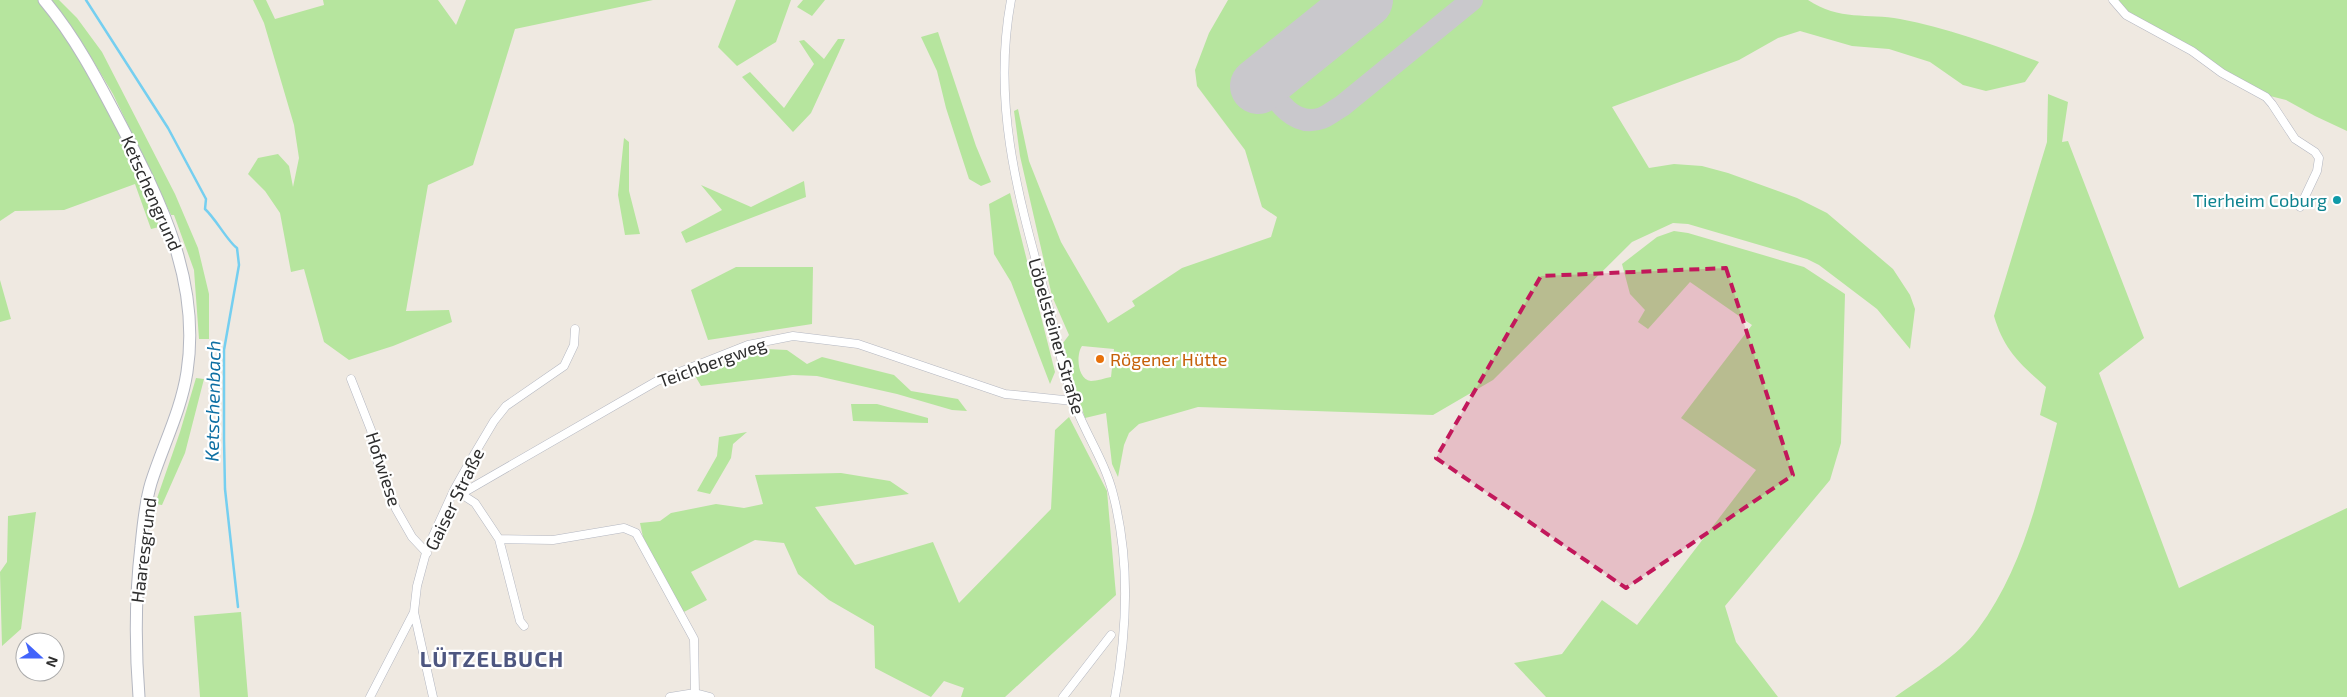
<svg xmlns="http://www.w3.org/2000/svg" width="2347" height="697" viewBox="0 0 2347 697" font-family="'Exo 2',sans-serif">
<style>
.green{fill:#b6e59e;fill-rule:evenodd}
.lines{fill:none;stroke-linecap:round;stroke-linejoin:round}
.stream{stroke:#75cff0;stroke-width:2.5}
.taxiway{stroke:#c9c8cc;stroke-width:22}
.runway{stroke:#c9c8cc;stroke-width:56}
.street-casing{stroke:#b4b7c1;stroke-width:9}
.secondary-casing{stroke:#b4b7c1;stroke-width:13}
.street{stroke:#fff;stroke-width:8}
.secondary{stroke:#fff;stroke-width:11}
.marked{fill:#c2185b;fill-opacity:0.2;stroke:#c2185b;stroke-width:4;stroke-dasharray:10 6;stroke-linejoin:round}
.culture-dot{fill:#0f9aa8;stroke:#fff;stroke-width:2}
.food-dot{fill:#e8710a;stroke:#fff;stroke-width:2}
.labels{text-anchor:middle;dominant-baseline:central;stroke-width:4.5;stroke-linejoin:round;paint-order:stroke}
.street-label{font-size:18px;fill:#2e2e2e;stroke:#fff}
.culture-label{font-size:18px;fill:#0d838f;stroke:#fff;text-anchor:end}
.food-label{font-size:18px;fill:#c56008;stroke:#fff;text-anchor:start}
.water-label{font-size:19px;font-style:italic;fill:#0d6fa3;stroke:#fff}
.district-label{font-size:22px;font-weight:bold;letter-spacing:1px;fill:#4d5680;stroke:#fff}
</style>
<rect width="100%" height="100%" fill="#efe9e1"/>
<path class="green" d="M0 0H38L71 43 145 180 159 227 151 229 135 184 64 210 15 211 0 221Z
M50 0H59L77 18 102 52 175 194 198 248 209 294V339H199L194 270 174 215H171L113 94 83 44Z
M253 0H266L275 19 324 5 323 0H438L456 25 466 0H653L515 29 473 165 428 185 406 311 449 310 452 322 393 346 349 360 324 342 304 269 291 272 280 213 265 191 248 174 258 158 278 154 289 166 293 187 299 158 294 125 264 23Z
M736 0H791L776 42 737 66 718 47Z
M803 0H825L812 16 797 7Z
M1228 0H1808C1839 21 1868 13 1900 19 1947 28 1995 45 2039 62L2025 82 1986 91 1963 85 1930 62 1889 49 1852 46 1800 31 1778 38 1739 60 1612 107 1649 168 1674 164 1702 166 1728 173 1797 198 1827 213 1893 269 1910 295 1915 309 1910 349 1877 309 1819 265 1807 259 1688 224 1673 223 1632 242 1493 380 1433 415 1198 407 1139 424 1129 433 1124 445 1118 477 1112 464 1106 413 1085 418 1070 373 1063 343 1069 335 1052 296 1020 156 1014 111 1018 109 1029 161 1061 242 1108 323 1135 306 1132 301 1182 268 1271 237 1277 217 1262 207 1245 150 1197 86 1195 70 1209 33ZM1082 346 1114 349 1111 377C1105 378 1097 381 1091 381 1077 380 1076 354 1082 346Z
M2115 0H2347V131L2315 116 2286 100 2266 95 2134 18Z
M938 32 976 146 991 182 981 186 969 179 946 108 937 71 921 37Z
M838 39H845L811 113 793 132 742 77 750 72 784 108 814 64 799 41 804 40 824 59Z
M2048 94 2068 102 2062 142 2068 141 2144 338 2099 373 2179 588 2347 508V697H1895C1923 677 1957 657 1978 629 2022 570 2040 494 2057 423L2040 415 2046 387C2020 364 2004 350 1994 316L2047 142Z
M624 138 629 142V191L640 234 625 235 618 195Z
M804 181 806 197 686 243 681 232 722 210 701 185 751 207Z
M1010 193 1055 372 1050 384 1011 282 994 254 989 204Z
M1674 231 1688 233 1804 267 1845 294 1841 443 1830 480 1725 606 1736 642 1778 697H1546L1514 663 1562 654 1602 600 1637 625 1756 470 1681 418 1752 325 1690 282 1648 329 1638 322 1645 310 1630 294 1622 264 1657 237Z
M736 267H813L812 324 708 340 691 290Z
M0 280 11 319 0 322Z
M766 349 787 350 807 364 822 357 894 375 911 391 958 399 967 411 952 410 897 394 817 376 793 375 701 386 694 374Z
M196 378 204 379 185 453 162 505 155 504 180 432Z
M851 404H877L928 418V423L853 421Z
M1069 417 1107 491 1116 595 1005 697H961L964 688 944 681 931 697 875 668 874 626 829 600 798 574 784 543 755 540 691 572 707 600 682 613 643 537 640 523 660 521 671 513 716 504 744 508 763 504 755 475 841 473 890 481 909 494 815 507 855 565 933 542 959 603 1051 509 1055 430Z
M747 432 733 444 731 458 710 494 697 491 717 456 719 437Z
M36 512 21 629 2 646 0 572 7 562 8 516Z
M241 612 248 697H200L194 616Z"/>
<g class="lines">
<path class="stream" d="M86 0 168 128 206 199 205 209C216 219 228 242 237 248L239 265 224 350V439L225 489 238 607"/>
<path class="taxiway" d="M1267 80C1275 101 1295 128 1322 118 1329 115 1335 110 1342 106L1472 0"/>
<path class="runway" d="M1258 86 1365 0"/>
<g class="street-casing">
<path id="street" d="M1011 0C991 108 1020 202 1048 305 1057 337 1062 369 1073 400 1084 432 1105 461 1113 494 1130 559 1127 632 1115 697
M2113 0 2126 15 2192 51 2222 73 2266 97 2272 104 2295 139 2315 152 2319 158 2317 171 2300 207
M351 379 371 430 375 455 396 509 412 537 427 553
M458 492 475 503 499 539 553 540 624 528 636 533 694 639 695 693
M461 494 657 381 748 345 793 336 858 344 1005 394 1073 401
M499 539 520 621 524 626
M414 612 433 697
M370 697 414 612 417 586 427 549 454 490 472 458 494 421 506 406 564 366 574 345 575 329
M670 697 695 693 710 697
M1063 697 1111 635"/>
</g>
<g class="secondary-casing">
<path id="secondary" d="M44 0C76 38 98 81 121 125 161 202 201 282 187 372 181 411 163 445 151 483 145 503 143 525 141 546 135 597 135 646 139 697"/>
</g>
<use href="#street" class="street"/>
<use href="#secondary" class="secondary"/>
</g>
<path class="marked" d="M1726 268 1793 475 1626 588 1436 458 1541 276Z"/>
<circle class="culture-dot" cx="2337" cy="200" r="5"/>
<circle class="food-dot" cx="1100" cy="359" r="5"/>
<g class="labels">
<g class="street-label">
<text transform="translate(152 193) rotate(66)">Ketschengrund</text>
<text transform="translate(1057 336) rotate(74)">Löbelsteiner Straße</text>
<text transform="translate(712 362) rotate(-20)">Teichbergweg</text>
<text transform="translate(384 469) rotate(72)">Hofwiese</text>
<text transform="translate(454 499) rotate(-64)">Gaiser Straße</text>
<text transform="translate(143 550) rotate(-83)">Haaresgrund</text>
</g>
<g class="culture-label">
<text x="2327" y="200">Tierheim Coburg</text>
</g>
<g class="food-label">
<text x="1110" y="359">Rögener Hütte</text>
</g>
<g class="water-label">
<text transform="translate(212 401) rotate(-89)">Ketschenbach</text>
</g>
<g class="district-label">
<text x="492" y="658">LÜTZELBUCH</text>
</g>
</g>
<g transform="translate(40 657) rotate(111)"><circle r="24" fill="#ffffff" stroke="#ababab"/>
<path d="M0-4L9 19L0 12L-9 19Z" fill="#4264fb"/>
<text y="-8" font-size="14" font-weight="bold" text-anchor="middle" fill="#2e2e2e">N</text>
</g>
</svg>
